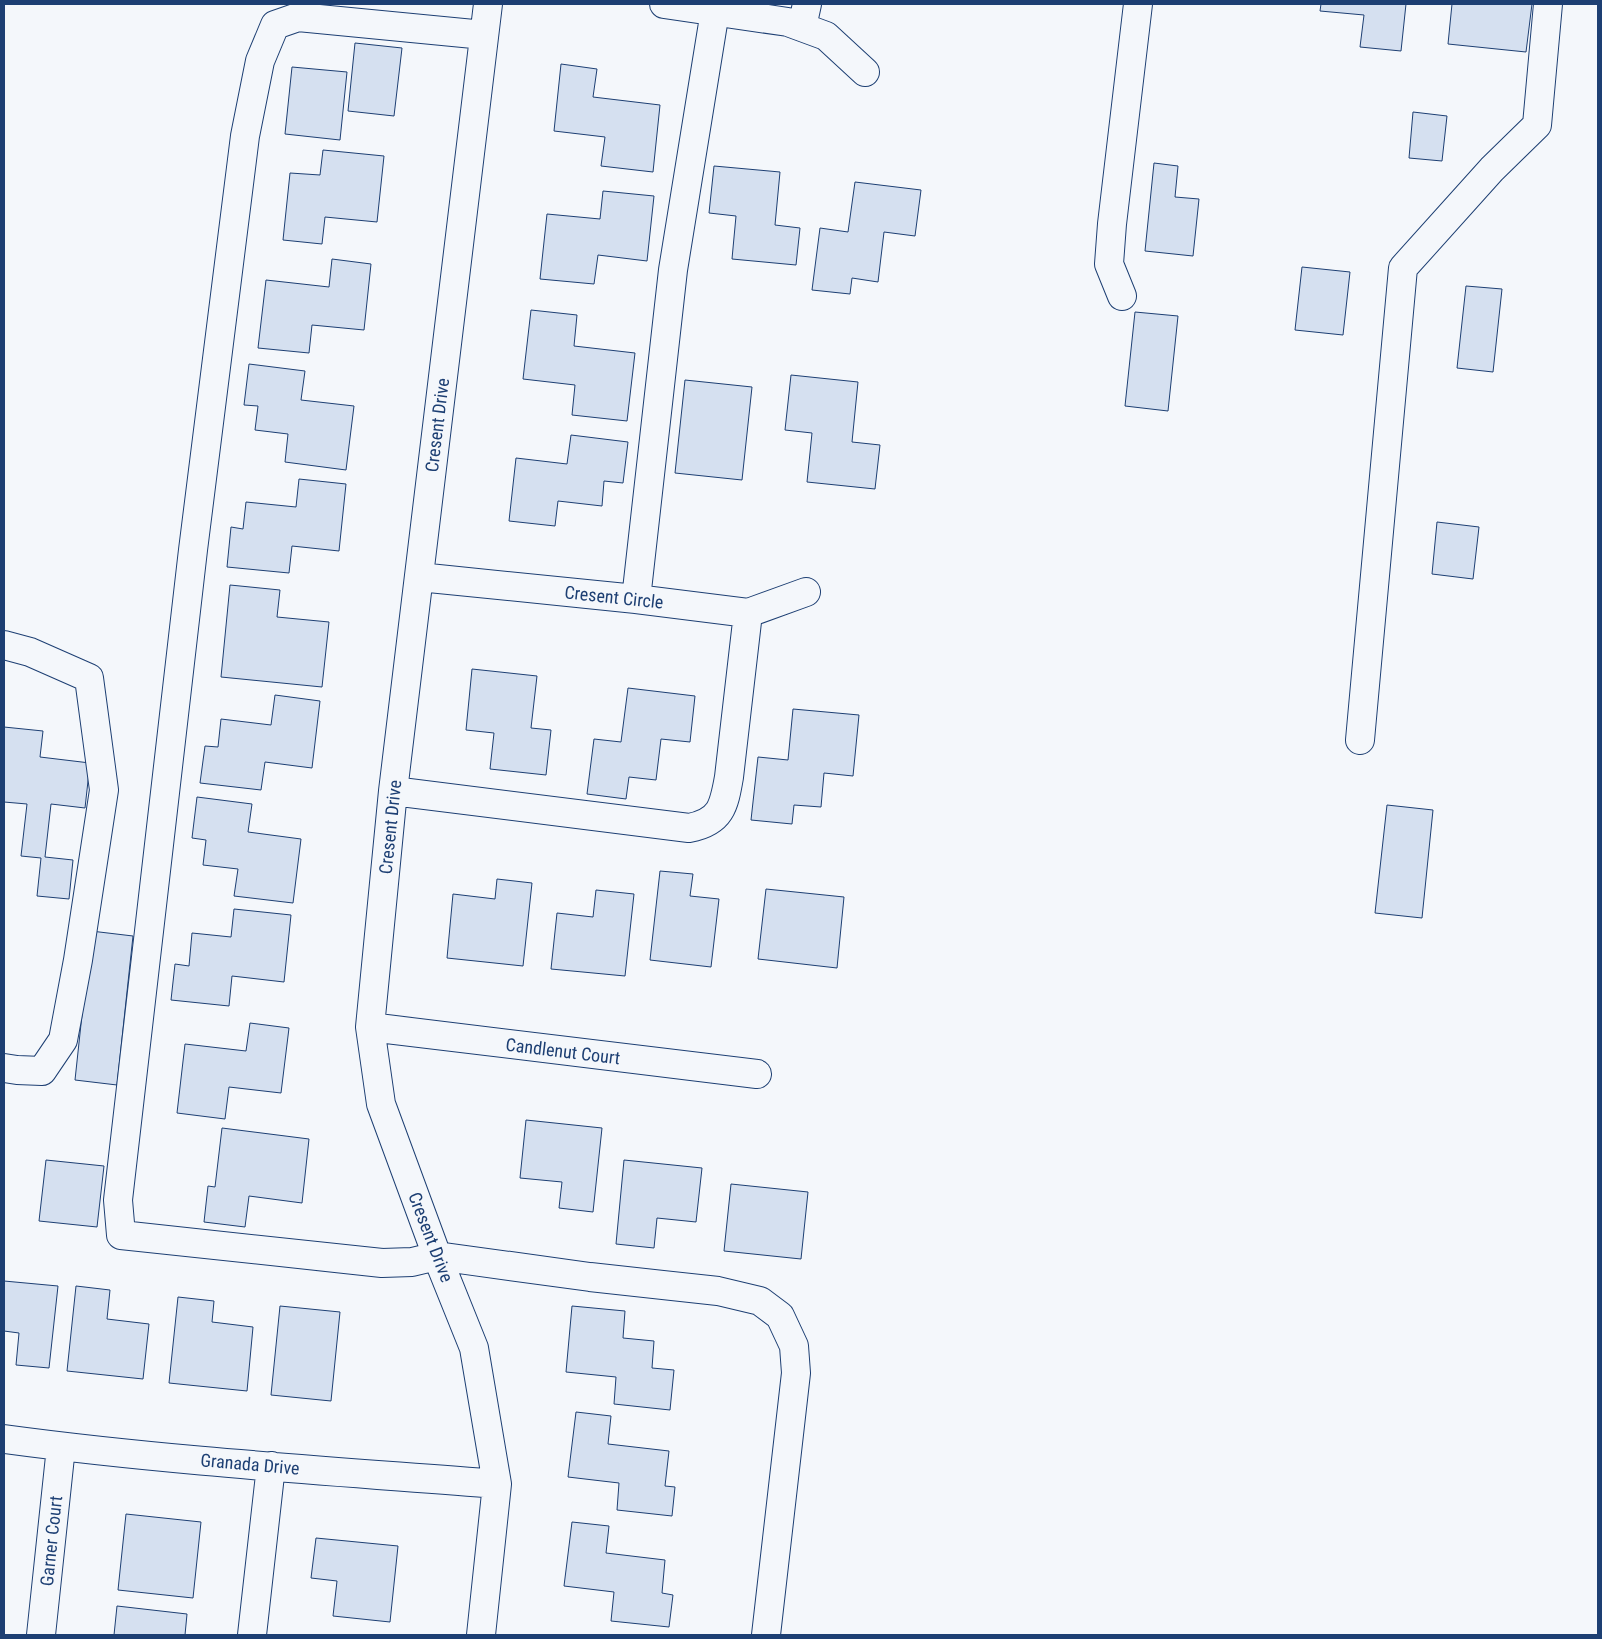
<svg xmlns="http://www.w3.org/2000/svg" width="1602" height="1639" viewBox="0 0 1602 1639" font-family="'Roboto Condensed',sans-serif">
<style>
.building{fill:#d5e0f0;stroke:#1d3f73}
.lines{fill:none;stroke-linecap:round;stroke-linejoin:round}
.minor-casing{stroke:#1d3f73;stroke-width:30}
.minor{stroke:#f4f7fb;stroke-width:28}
.labels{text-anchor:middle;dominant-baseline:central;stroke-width:4;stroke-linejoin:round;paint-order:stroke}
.street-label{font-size:18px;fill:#1d3f73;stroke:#f4f7fb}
</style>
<rect width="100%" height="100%" fill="#f4f7fb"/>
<path class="building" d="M1321 4H1406L1401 51 1360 47 1364 15 1320 11Z
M1452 4H1532L1526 52 1448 44Z
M355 43 402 48 394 116 348 111Z
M561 64 597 69 593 97 660 105 653 172 601 166 605 137 554 131Z
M292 67 347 72 340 140 285 134Z
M1413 112 1447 116 1442 161 1409 158Z
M323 150 384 156 377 222 325 217 322 244 283 240 290 173 320 175Z
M1154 163 1178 166 1175 197 1199 199 1193 256 1145 251Z
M714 166 780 172 775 225 800 228 796 265 732 259 736 216 709 213Z
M855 182 921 190 915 236 884 232 878 282 852 278 850 294 812 290 820 228 848 232Z
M603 191 654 196 647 261 598 255 594 284 540 279 547 214 600 219Z
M332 259 371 264 364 330 312 325 309 353 258 348 266 280 329 287Z
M1302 267 1350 272 1343 335 1295 330Z
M1466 286 1502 289 1493 372 1457 368Z
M531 310 577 315 574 346 635 353 627 421 572 415 575 385 523 379Z
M1135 312 1178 316 1168 411 1125 406Z
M249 364 305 371 301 400 354 406 346 470 285 462 288 434 255 430 258 406 244 405Z
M791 375 858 382 852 442 880 445 875 489 807 482 812 433 785 430Z
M685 380 752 387 742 480 675 473Z
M571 435 628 442 623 483 604 481 602 506 558 501 555 526 509 521 516 458 567 464Z
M299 479 346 484 339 551 292 546 289 573 227 567 231 527 243 529 246 502 296 507Z
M1437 522 1479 527 1473 579 1432 574Z
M230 585 280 590 277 617 329 622 322 687 221 677Z
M472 669 537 676 531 728 551 730 546 775 490 769 494 733 466 730Z
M628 688 695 696 690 742 661 739 656 780 629 777 626 799 587 794 594 739 621 742Z
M275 695 320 701 312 768 265 762 261 790 200 783 205 746 218 747 221 719 271 725Z
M793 709 859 715 853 776 824 773 821 807 794 805 792 824 751 820 758 757 788 760Z
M4 727 43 731 40 757 90 763 85 808 51 804 45 857 73 860 69 899 37 896 41 858 21 856 27 804 4 802Z
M197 797 252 804 248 832 301 839 293 903 234 896 238 869 203 865 206 840 192 838Z
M1387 805 1433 810 1422 918 1375 913Z
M660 871 693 874 690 896 719 899 711 967 650 960Z
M497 879 532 883 523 966 447 958 453 894 495 899Z
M766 889 844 897 837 968 758 959Z
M596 890 634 894 625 976 551 969 557 913 593 917Z
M234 909 291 915 284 982 232 976 229 1006 171 1000 175 964 189 966 192 933 231 937Z
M91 931 133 936 117 1085 75 1080Z
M250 1023 289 1028 281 1093 229 1087 225 1119 177 1113 185 1044 246 1051Z
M526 1120 602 1128 593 1212 559 1208 562 1182 520 1178Z
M222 1128 309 1139 302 1203 249 1196 245 1227 204 1222 208 1186 215 1187Z
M46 1160 104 1166 97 1227 39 1221Z
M624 1160 702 1168 696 1222 657 1218 654 1248 616 1244Z
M731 1184 808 1192 801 1259 724 1251Z
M4 1281 58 1286 49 1368 16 1365 19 1333 4 1331Z
M76 1286 110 1290 107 1319 149 1324 143 1379 67 1371Z
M178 1297 214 1301 212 1322 253 1327 247 1391 169 1383Z
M280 1306 340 1312 331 1401 271 1395Z
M572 1306 625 1311 623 1338 654 1341 652 1368 674 1370 670 1410 614 1404 616 1377 566 1372Z
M576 1412 611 1416 608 1444 669 1451 665 1486 675 1487 672 1516 617 1510 619 1483 568 1477Z
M126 1514 201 1522 193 1598 118 1590Z
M572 1522 609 1526 606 1553 665 1560 662 1593 673 1595 669 1627 611 1621 614 1592 564 1586Z
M316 1538 398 1546 390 1622 333 1616 337 1581 311 1578Z
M117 1606 187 1614 185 1635H114Z"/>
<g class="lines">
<g class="minor-casing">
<path id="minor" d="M664 4 788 22 826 36 865 72
M802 27 807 4
M484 35 298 17 275 25 260 61 245 136 193 550 118 1200 121 1235 382 1263 412 1262 437 1256 590 1277 718 1291 760 1301 780 1316 794 1346 796 1373 766 1635
M1122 296 1109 264 1112 224 1138 4
M419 577 636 599 748 613 806 592
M636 599 673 270 715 11
M4 645 30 652 89 678 104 790 78 960 63 1040 42 1071 17 1070 4 1068
M1360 740 1403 268 1492 169 1537 125 1548 4
M393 791 689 828C721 822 724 806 729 777L748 613
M370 1027 757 1074
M4 1439C167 1461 332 1471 497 1484
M41 1635 61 1447
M252 1635 271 1466
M481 1635 497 1484 474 1348 437 1256 381 1104 370 1027 393 791 488 4"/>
</g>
<use href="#minor" class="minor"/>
</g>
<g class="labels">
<g class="street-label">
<text transform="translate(437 425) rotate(-83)">Cresent Drive</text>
<text transform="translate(614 597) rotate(6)">Cresent Circle</text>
<text transform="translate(390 827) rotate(-84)">Cresent Drive</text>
<text transform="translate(563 1051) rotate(7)">Candlenut Court</text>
<text transform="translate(431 1237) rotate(69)">Cresent Drive</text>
<text transform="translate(250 1464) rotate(5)">Granada Drive</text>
<text transform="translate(51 1541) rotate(-84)">Garner Court</text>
</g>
</g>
<rect width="1602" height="1639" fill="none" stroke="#1d3f73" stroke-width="10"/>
</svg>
